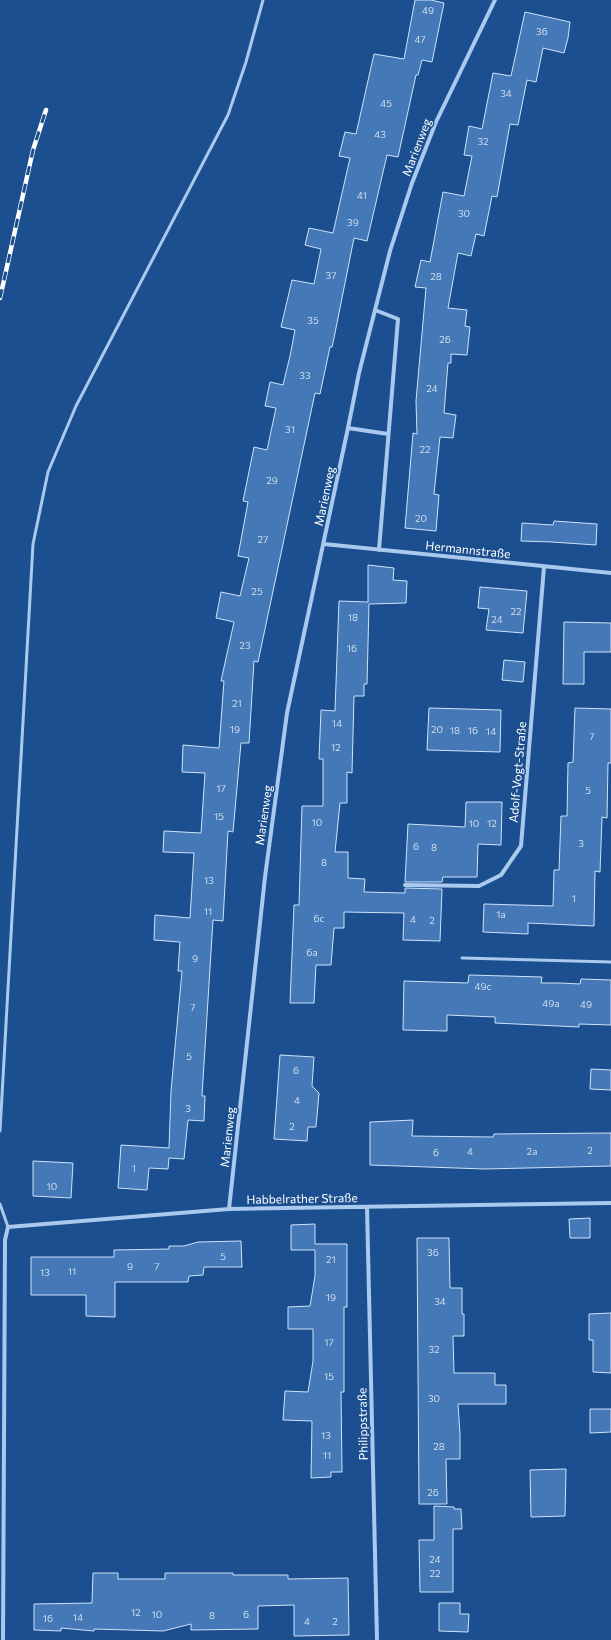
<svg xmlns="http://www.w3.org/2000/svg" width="611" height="1640" viewBox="0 0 611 1640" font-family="Commissioner,sans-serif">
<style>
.building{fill:#4478b7;stroke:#cfe3fa}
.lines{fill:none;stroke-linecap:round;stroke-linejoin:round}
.service{stroke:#a9c9ee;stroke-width:3}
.minor{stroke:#a9c9ee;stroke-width:4}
.rail-casing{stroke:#fff;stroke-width:4.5}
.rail{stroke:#1b4f8f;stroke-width:3;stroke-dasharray:9;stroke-linecap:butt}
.labels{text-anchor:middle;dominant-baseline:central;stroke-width:3;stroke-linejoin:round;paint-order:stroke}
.number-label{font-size:10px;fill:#d0dded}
.street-label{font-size:12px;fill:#fff;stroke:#1b4f8f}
</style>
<rect width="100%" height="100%" fill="#1b4f8f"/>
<path class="building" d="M415 0H431L444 3 432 62 422 60 418 75H416L398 157 387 155 367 241 354 238 334 338 332 347H330L320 394 315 393 258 662 254 661 249 743H241L233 832 228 831 223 921 213 920 202 1096H205L204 1121 188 1120 184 1159 169 1158 168 1169 149 1168 147 1190 118 1188 121 1145 169 1148 171 1091 182 971H178L180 942 154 940 155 915 190 918 194 853 163 852 164 831 201 833 205 773 182 772 183 745 219 748 224 681H221L234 622 216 618 221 592 240 596 249 558 238 556 248 502 243 501 254 447 267 450 276 408 265 406 270 382 283 385 290 356 295 330 281 327 292 280 314 284 321 249 305 245 309 228 333 233 350 158 339 156 345 132 356 134 374 54 404 59Z
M525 12 570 22 568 38 564 53 543 48 536 82 527 80 518 125 510 124 497 197 492 196 484 236 476 234 471 256 458 253 448 308 467 310 465 326 470 327 467 355 451 354V363H448L444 413 456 415 453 438 440 437 434 494 439 495 436 531 405 528 413 433 417 434 416 401 426 288 415 287 421 260 430 262 443 192 464 196 472 156 464 155 469 126 482 129 493 73 511 76Z
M554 521 597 524 596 545 552 542 521 541 522 523 553 525Z
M368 565 394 568 393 580 407 581 406 603 369 604 367 684H364V696H354L352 773 347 772V803H340L335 852H348V878L365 879 364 892 405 893V888L442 889 440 941 403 940 404 913 344 912V928H334L331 965H316L314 1003H290L294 905H299L302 806H323V759H319L321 710 335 711 339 601 368 602Z
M480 587 527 591 523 633 486 630 489 609 478 608Z
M564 622 611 623V652H584V684H563Z
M504 660 525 662 523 682 502 680Z
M429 708 501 710 500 752 427 750Z
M575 708 611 709V763H608L607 818 602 817 600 872 595 871 594 926 528 923V934L483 932 484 904 553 906 554 870H559L561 816H567L568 763 573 762Z
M466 802H502L501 845 478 844 477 877H443L442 882H405L408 824 465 827Z
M469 975 542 977 541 983H561L580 984 581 979 611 980V1025L579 1024V1027L495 1023V1017L447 1015V1031L403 1030 404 981 468 983Z
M280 1055 314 1057 312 1086 319 1093 316 1127H308L307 1141 274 1139Z
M591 1069 611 1070V1090L590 1089Z
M413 1120 412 1136 493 1137 494 1134 611 1133V1166L485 1169 370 1165V1122Z
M33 1161 73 1163 71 1198 33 1196Z
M590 1218V1238H570L569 1219Z
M315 1224V1244H347V1307H344V1392H341L342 1472H331V1477L311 1478 312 1421 283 1420 285 1391 308 1392 313 1361V1329H288V1307L310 1306 315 1276V1250H291V1225Z
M417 1238H449L450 1288H462V1314H464V1336H453L454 1373H495V1385H506V1404H458L460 1434V1459H446L447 1504H419Z
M241 1241 242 1267H204L203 1275 189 1276 188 1282H115V1317L86 1316V1295H31V1257H114V1250L169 1249V1246H184L198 1242Z
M611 1313V1373L593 1372V1340H589V1314Z
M590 1409H611V1432L590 1433Z
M566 1469 565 1516 531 1517 530 1470Z
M434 1506 454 1507V1509H461L462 1529H453V1592H420L419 1540H434Z
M93 1573H118V1579H165V1573H233V1575H288V1579L348 1578 349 1635 294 1636V1605L258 1606V1629L191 1630V1624L163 1631 94 1629V1631L61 1628V1631L34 1630V1604L92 1603Z
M439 1603H460V1614H469L468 1632 439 1631Z"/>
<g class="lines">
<path class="service" d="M462 958 611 962
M0 1131 33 544 48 472 76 406 228 115 246 62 263 0
M0 1204 8 1227"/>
<path class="minor" d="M375 310 398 319 379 550
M348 428 388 434
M324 544 611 573
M405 885 479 886 501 875 521 846 544 567
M367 1207 377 1640
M229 1209 265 877 287 713 348 428 359 373 390 251 412 183 436 122 495 0
M3 1640 5 1240 8 1227 229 1209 611 1203"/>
<g class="rail-casing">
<path id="rail" d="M0 298 33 150 46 110"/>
</g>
<use href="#rail" class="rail"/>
</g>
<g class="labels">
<g class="number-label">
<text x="428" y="10">49</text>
<text x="542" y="31">36</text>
<text x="420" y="39">47</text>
<text x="506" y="93">34</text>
<text x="386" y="103">45</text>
<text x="380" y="134">43</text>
<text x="483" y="141">32</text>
<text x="362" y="195">41</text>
<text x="464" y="213">30</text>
<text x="353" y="222">39</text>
<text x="331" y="275">37</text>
<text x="436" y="276">28</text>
<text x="313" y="320">35</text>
<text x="445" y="339">26</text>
<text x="305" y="375">33</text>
<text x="432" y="388">24</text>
<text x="290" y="429">31</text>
<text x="425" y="449">22</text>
<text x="272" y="480">29</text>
<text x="421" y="518">20</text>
<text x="263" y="539">27</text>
<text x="257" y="591">25</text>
<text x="516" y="611">22</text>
<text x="353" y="617">18</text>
<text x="497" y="619">24</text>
<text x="245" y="645">23</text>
<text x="352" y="648">16</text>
<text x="237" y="703">21</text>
<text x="337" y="723">14</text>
<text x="235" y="729">19</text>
<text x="437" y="729">20</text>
<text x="455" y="730">18</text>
<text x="473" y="730">16</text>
<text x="491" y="731">14</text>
<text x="592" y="736">7</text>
<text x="336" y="747">12</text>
<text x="221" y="788">17</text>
<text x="588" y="790">5</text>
<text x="219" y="816">15</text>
<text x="317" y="822">10</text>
<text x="474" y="823">10</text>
<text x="492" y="823">12</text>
<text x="581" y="843">3</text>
<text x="416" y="846">6</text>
<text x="434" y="847">8</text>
<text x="324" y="862">8</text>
<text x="209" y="880">13</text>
<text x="574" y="898">1</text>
<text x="208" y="911">11</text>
<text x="501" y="914">1a</text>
<text x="319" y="918">6c</text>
<text x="413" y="919">4</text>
<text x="432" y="920">2</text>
<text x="312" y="952">6a</text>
<text x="195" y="958">9</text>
<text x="483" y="986">49c</text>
<text x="551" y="1003">49a</text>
<text x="586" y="1004">49</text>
<text x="193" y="1007">7</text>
<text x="189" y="1056">5</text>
<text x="296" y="1070">6</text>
<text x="297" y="1100">4</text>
<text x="188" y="1108">3</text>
<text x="292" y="1126">2</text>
<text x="590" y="1150">2</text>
<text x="470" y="1151">4</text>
<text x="532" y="1151">2a</text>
<text x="436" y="1152">6</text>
<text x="134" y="1168">1</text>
<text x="52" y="1186">10</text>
<text x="433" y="1252">36</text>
<text x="223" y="1256">5</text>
<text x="331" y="1259">21</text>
<text x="130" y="1266">9</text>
<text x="157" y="1266">7</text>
<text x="72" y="1271">11</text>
<text x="45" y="1272">13</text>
<text x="331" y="1297">19</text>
<text x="440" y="1301">34</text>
<text x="329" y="1342">17</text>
<text x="434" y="1349">32</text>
<text x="329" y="1376">15</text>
<text x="434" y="1398">30</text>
<text x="326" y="1435">13</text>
<text x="439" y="1446">28</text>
<text x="327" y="1455">11</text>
<text x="433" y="1492">26</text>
<text x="435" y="1559">24</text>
<text x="435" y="1573">22</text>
<text x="136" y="1612">12</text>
<text x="157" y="1614">10</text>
<text x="246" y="1614">6</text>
<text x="212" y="1615">8</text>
<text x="78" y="1617">14</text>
<text x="48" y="1618">16</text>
<text x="307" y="1621">4</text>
<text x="335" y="1621">2</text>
</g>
<g class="street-label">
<text transform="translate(416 147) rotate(-69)">Marienweg</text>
<text transform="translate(324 496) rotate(-78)">Marienweg</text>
<text transform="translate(468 549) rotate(6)">Hermannstraße</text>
<text transform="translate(517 772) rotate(-85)">Adolf-Vogt-Straße</text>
<text transform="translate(263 815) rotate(-82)">Marienweg</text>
<text transform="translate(227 1137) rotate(-84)">Marienweg</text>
<text transform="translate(302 1198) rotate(-1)">Habbelrather Straße</text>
<text transform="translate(362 1424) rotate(-91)">Philippstraße</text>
</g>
</g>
</svg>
